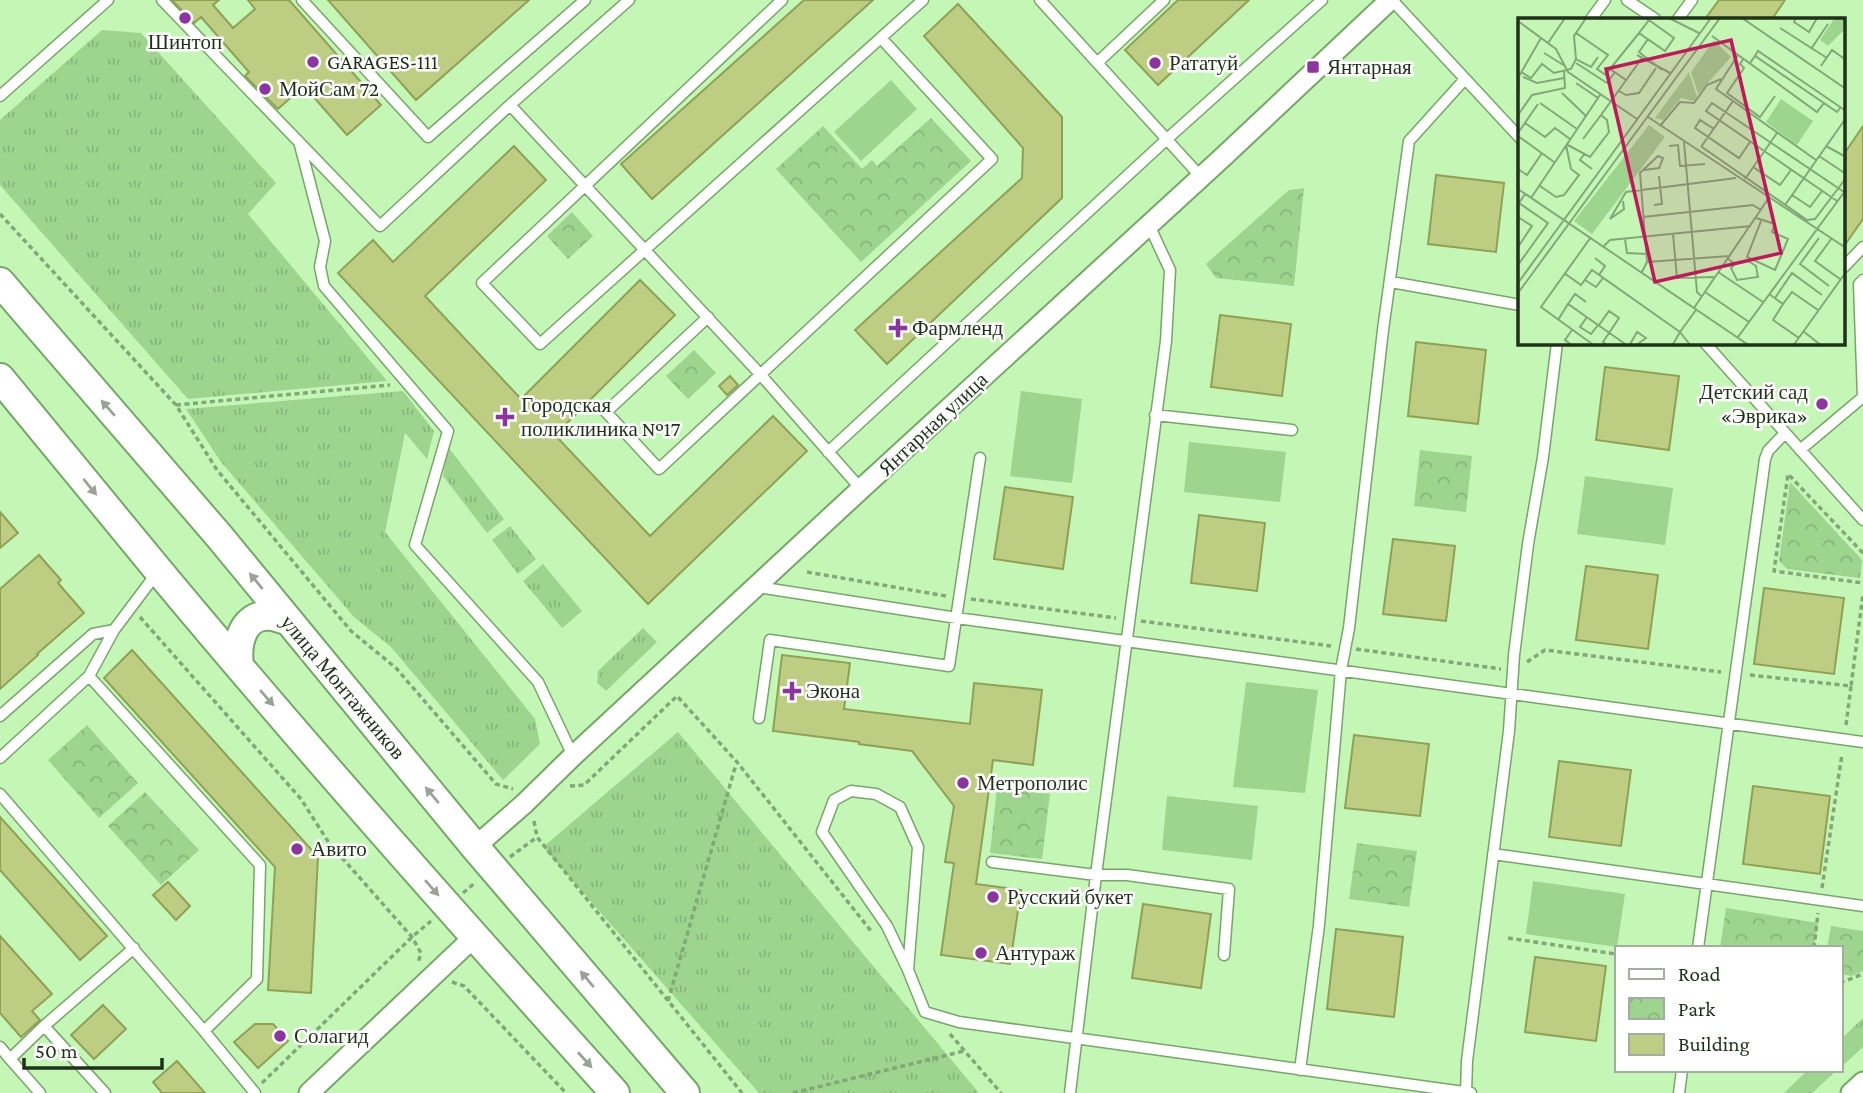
<svg xmlns="http://www.w3.org/2000/svg" width="1863" height="1093" viewBox="0 0 1863 1093" font-family="'Crimson Pro',serif">
<style>
.grass{fill:url(#grass-tufts)}
.park{fill:url(#park-crowns)}
.pitch{fill:#9dd48e}
.building{fill:#bdce82;stroke:#90a055;stroke-width:2}
.lines{fill:none;stroke-linecap:round;stroke-linejoin:round}
.service-casing{stroke:#76a668;stroke-width:13}
.minor-casing{stroke:#76a668;stroke-width:23}
.secondary-casing{stroke:#76a668;stroke-width:32}
.path{stroke:#82a877;stroke-width:3.5;stroke-dasharray:5 3.5;stroke-linecap:butt}
.service{stroke:#fff;stroke-width:10}
.minor{stroke:#fff;stroke-width:19}
.secondary{stroke:#fff;stroke-width:28}
.oneway{fill:#9aa398}
.poi-dot{fill:#8c35a1;stroke:#fff;stroke-width:2.5}
.labels{text-anchor:middle;dominant-baseline:central;stroke-width:5;stroke-linejoin:round;paint-order:stroke}
.poi-label{font-size:21px;fill:#1f3219;stroke:#fff;text-anchor:start}
.street-label{font-size:21px;fill:#1f3219;stroke:#fff}
.inset-road{fill:none;stroke:#82a877;stroke-width:2}
.view{fill:#c2185b;fill-opacity:0.15;stroke:#c2185b;stroke-width:3.5}
.inset-edge{fill:none;stroke:#1f3219;stroke-width:3.5}
</style>
<defs>
<pattern id="grass-tufts" width="24" height="20" patternUnits="userSpaceOnUse" patternTransform="scale(1.75)"><rect width="24" height="20" fill="#9dd48e"/><path d="M3 7l-1-3M5 7V3M7 7l1-3M15 17l-1-3M17 17v-4M19 17l1-3" fill="none" stroke="#87b67a"/></pattern>
<pattern id="park-crowns" width="20" height="18" patternUnits="userSpaceOnUse" patternTransform="scale(1.75)"><rect width="20" height="18" fill="#9dd48e"/><path d="M2 6a3 3 0 1 1 6 0M12 15a3 3 0 1 1 6 0" fill="none" stroke="#87b67a"/></pattern>
</defs>
<rect width="100%" height="100%" fill="#c4f7b6"/>
<path class="grass" d="M102 30 141 33 276 183 248 214 387 381 188 399 0 185V120Z
M403 391 434 431 427 459 405 433 385 532 535 719 540 744 503 780 391 647 354 617 221 462 186 409Z
M448 447 504 519 487 533 443 476Z
M510 526 536 559 518 574 492 540Z
M543 564 582 611 562 628 523 581Z
M643 628 657 642 606 691 597 683 598 671Z
M678 732 979 1093H759L543 847Z
M1863 1018V1047L1840 1068V1040Z
M1808 1070H1837L1812 1093H1784Z"/>
<path class="park" d="M931 118 971 161 861 262 776 169 823 126 862 169 872 160 877 166Z
M1304 188 1294 286 1216 278 1206 264 1289 190Z
M572 212 593 236 568 259 547 236Z
M694 350 716 373 688 399 666 376Z
M1420 450 1472 456 1466 512 1414 506Z
M1790 482 1862 560 1860 578 1787 569 1779 561Z
M87 725 138 783 99 818 48 760Z
M997 788 1050 794 1042 859 990 853Z
M145 792 199 850 161 885 108 826Z
M1357 843 1417 851 1409 907 1349 899Z
M1726 908 1818 923 1814 948H1720Z
M1831 926 1863 931V971L1852 976 1840 974V948H1827Z"/>
<path class="pitch" d="M891 80 917 109 861 161 834 132Z
M1021 391 1082 399 1072 483 1010 476Z
M1189 442 1286 452 1280 502 1184 492Z
M1585 476 1673 488 1665 545 1577 534Z
M1246 682 1318 690 1305 793 1233 787Z
M1167 796 1258 806 1252 860 1162 850Z
M1533 881 1625 894 1617 947 1526 934Z"/>
<path class="building" d="M172 0H219L213 5 233 28 255 9 248 0H289L381 105 347 135 304 86 278 109 245 76 249 72 201 17 194 23Z
M328 0H529L416 100Z
M804 0H873L652 199 621 164Z
M1178 0H1249L1158 85 1125 50Z
M1719 0H1785L1772 19H1705Z
M958 4 1062 117V198L887 364 855 330 1022 178 1023 148 924 36Z
M1863 126V219L1844 246V154Z
M514 146 546 180 425 296 521 399 640 280 675 315 555 435 650 536 773 416 807 451 648 604 338 273 373 240 393 262Z
M1436 175 1504 183 1496 252 1428 244Z
M1220 315 1291 324 1282 396 1211 387Z
M1416 342 1486 350 1478 424 1408 416Z
M1605 367 1679 376 1669 450 1596 440Z
M730 376 738 385 727 395 719 386Z
M1005 487 1073 497 1063 569 994 559Z
M0 512 18 533 0 548Z
M1199 515 1265 523 1257 591 1191 583Z
M1393 539 1455 546 1446 621 1383 614Z
M39 555 61 580 58 583 84 613 37 654 38 655 0 689V589Z
M1586 566 1658 575 1648 649 1576 640Z
M1764 588 1844 598 1834 674 1754 664Z
M132 650 318 857 311 993 268 990 275 867 104 678Z
M782 655 850 663 844 709 970 724 974 683 1042 690 1033 765 993 760 976 884 1021 890 1010 964 941 955 954 863 945 862 954 806 912 751 859 744V742L773 731Z
M1354 735 1429 744 1420 816 1345 808Z
M1559 761 1631 770 1621 846 1549 837Z
M1753 786 1830 796 1820 874 1743 864Z
M0 817 107 936 80 960 0 870Z
M168 882 190 906 176 920 153 895Z
M1143 904 1211 914 1201 988 1132 978Z
M1336 929 1403 937 1394 1017 1327 1009Z
M0 936 52 994 32 1011 40 1020 21 1037 0 1013Z
M1535 957 1606 966 1596 1041 1525 1032Z
M103 1005 126 1029 94 1059 71 1035Z
M255 1024H273L288 1041 258 1068 234 1042Z
M177 1061 205 1093H162L153 1082Z"/>
<g class="lines">
<g class="service-casing">
<path id="service" d="M162 0 380 226 510 105 760 374 861 489
M302 0 428 137 585 0
M782 0 482 283 540 344 923 0
M1040 0 1201 177
M1392 0 1520 138
M1627 0 1655 19
M1591 19 1605 0
M1678 19 1692 0
M1098 62 1164 0
M0 96 108 0
M510 105 629 0
M300 145 325 241 320 267 324 286 448 431 415 545 538 682 573 756
M1844 267 1863 247
M1863 280 1859 284 1863 398
M1391 282 1520 305
M708 317 606 412 659 469 992 159 881 38
M1705 343 1863 520
M1155 415 1292 430
M1800 450 1863 397
M828 452 1167 139 1322 0
M758 587 957 618 1863 742
M89 676 260 865 257 979 204 1031
M0 716 93 634 114 630
M759 718 770 640 949 666 980 458
M0 758 89 676 114 630 156 574
M0 794 204 1031 255 1093
M1493 854 1863 906
M992 862 1096 875H1127L1229 889 1224 955
M1698 948 1765 459 1768 451 1785 433
M908 970 918 847 900 807 876 794 851 791 834 800 822 832 887 926 908 970 925 1012 959 1022 1471 1093
M44 1026 105 1093
M0 1047 10 1059
M1300 1070 1319 925 1341 670 1349 628 1383 330 1409 141 1465 79
M40 1093 10 1059 44 1026 134 948
M1070 1093 1096 875 1166 341 1170 270 1149 225
M1466 1093 1467 1061 1509 731 1514 655 1528 544 1543 457 1557 343
M1679 1093 1682 1070"/>
</g>
<g class="minor-casing">
<path id="minor" d="M475 847 525 803 573 756 861 489 1223 157 1390 0
M309 1093 474 937
M1851 1093 1863 1082"/>
</g>
<g class="secondary-casing">
<path id="secondary" d="M0 282 219 536 475 847 685 1093
M0 378C53 442 105 506 158 570 306 748 460 921 615 1093
M239 665C236 643 243 612 272 616 277 617 283 619 289 621"/>
</g>
<path class="path" d="M0 214 176 405 217 470 351 631 396 668 496 784 513 789
M176 405 390 385
M1863 553 1788 474 1774 571 1863 583
M807 572 946 596
M971 599 1116 618
M140 617 301 799 329 843 412 937 421 953 418 963
M1141 621 1331 646
M1356 649 1501 669
M1527 662 1545 650 1721 672
M1750 675 1851 686 1863 594
M1846 725 1851 686
M570 786 584 785 677 696 737 762 871 931
M534 821 537 837 742 1093
M510 857 537 837
M1822 888 1842 754
M463 893 476 882
M1508 938 1616 954
M1814 948 1818 913
M452 982 464 986 566 1093
M1840 983 1863 974
M668 1001 736 764
M950 1034 1001 1093
M262 1083 412 937 431 921
M793 1093 964 1051"/>
<use href="#service" class="service"/>
<use href="#minor" class="minor"/>
<use href="#secondary" class="secondary"/>
</g>
<defs><path id="oneway-solid" d="M-6-.8H1V-3.2L6.5 0L1 3.2V.8H-6Z" transform="scale(1.75)"/></defs>
<g class="oneway">
<use href="#oneway-solid" transform="translate(108 408) rotate(-131)"/>
<use href="#oneway-solid" transform="translate(90 487) rotate(51)"/>
<use href="#oneway-solid" transform="translate(256 581) rotate(-129)"/>
<use href="#oneway-solid" transform="translate(267 698) rotate(49)"/>
<use href="#oneway-solid" transform="translate(432 795) rotate(-130)"/>
<use href="#oneway-solid" transform="translate(432 888) rotate(49)"/>
<use href="#oneway-solid" transform="translate(587 979) rotate(-130)"/>
<use href="#oneway-solid" transform="translate(585 1060) rotate(48)"/>
</g>
<g class="poi-dot">
<circle cx="185" cy="18" r="7"/>
<circle cx="313" cy="62" r="7"/>
<circle cx="1155" cy="63" r="7"/>
<rect x="1306" y="60" width="14" height="14" rx="3.5"/>
<circle cx="265" cy="89" r="7"/>
<path d="M894.5 317.5h7v7h7v7h-7v7h-7v-7h-7v-7h7z"/>
<circle cx="1822" cy="404" r="7"/>
<path d="M501.5 406.5h7v7h7v7h-7v7h-7v-7h-7v-7h7z"/>
<path d="M788.5 680.5h7v7h7v7h-7v7h-7v-7h-7v-7h7z"/>
<circle cx="963" cy="783" r="7"/>
<circle cx="297" cy="849" r="7"/>
<circle cx="993" cy="897" r="7"/>
<circle cx="981" cy="953" r="7"/>
<circle cx="280" cy="1036" r="7"/>
</g>
<g class="labels">
<g class="poi-label">
<text x="185" y="42" text-anchor="middle">Шинтоп</text>
<text x="327" y="62">GARAGES-111</text>
<text x="1169" y="63">Рататуй</text>
<text x="1327" y="67">Янтарная</text>
<text x="279" y="89">МойСам 72</text>
<text x="912" y="328">Фармленд</text>
<text x="1808" y="392" text-anchor="end">Детский сад<tspan x="1808" dy="24">«Эврика»</tspan></text>
<text x="521" y="405">Городская<tspan x="521" dy="24">поликлиника №17</tspan></text>
<text x="806" y="691">Экона</text>
<text x="977" y="783">Метрополис</text>
<text x="311" y="849">Авито</text>
<text x="1007" y="897">Русский букет</text>
<text x="995" y="953">Антураж</text>
<text x="294" y="1036">Солагид</text>
</g>
<g class="street-label">
<text transform="translate(933 424) rotate(-43)">Янтарная улица</text>
<text transform="translate(343 687) rotate(50)">улица Монтажников</text>
</g>
</g>
<g transform="translate(1518 18)">
<rect width="327" height="327" fill="#c4f7b6"/>
<path d="M196 22 213 39 180 76 173 54ZM171 54 179 79 176 83 163 80 145 102 137 100ZM263 81 295 103 279 127 248 104ZM131 107 147 119 74 216 56 203Z" fill="#9dd48e"/>
<path d="M323 0H327V11L310 28 302 22 316 1Z" fill="#9dd48e"/>
<path class="inset-road" d="M128 0 156 20 147 33 121 15 131 2M151 0 181 15M224 0 328 71M278 0 276 4 291 14 299 0M0 3 38 31 50 54 119 101M262 10 309 40M58 15 90 37 79 51 88 57 92 51 108 62M194 18 299 94 306 85M130 21 121 34 144 52M30 25 47 0M293 31 310 6M26 35 47 48M119 37 152 55M237 38 240 33 328 93M58 41 56 18 68 0M225 41 222 46 226 50 209 75 242 99 257 78M58 45 89 65 97 54M232 45 237 38 319 94 322 90M303 48 314 32 328 42M92 51 121 15M3 54 13 60 24 46 36 55 53 51 58 41 73 49 80 39M5 59 19 65 46 60M0 60 23 20M58 65 80 80M101 73 108 77 121 75 138 50M44 75 68 98M0 81 1 60M215 83 298 142M22 85 59 111M0 97 14 77 47 70 46 53M130 99 328 230M7 105 27 119 37 110 52 121M142 108 162 84 176 85 189 67 203 61M196 111 182 102 177 110 221 140 232 124M0 115 20 86M0 118 36 144M65 121 83 97M166 124 179 274 183 278M48 126 72 139 91 114 89 102 83 97 124 40M151 128 160 127 162 148 187 146M308 128 328 139M183 129 215 83 198 71 220 37M184 129 289 202 297 201 328 160M67 135 62 142 74 151M301 138 328 156M235 149 262 167 273 152M0 151 9 157 24 135M227 161 259 115M22 168 38 179 46 177 61 157 53 151 48 127M0 171 232 328M274 177 292 189 304 173M13 180 82 77M105 183 106 191 92 201 108 174 218 160M319 183 188 93 194 85 326 174M136 187 144 186 141 158M267 187 328 100M0 199 14 208 0 229M125 199 235 187 243 192M238 200 257 206 254 214 270 221 257 252 229 239 243 203M155 216 159 260 196 259M73 219 23 289 77 328M301 220 282 246 311 268M314 220 297 243 322 261M107 221 109 235 129 236M86 228 92 222 233 208M77 240 87 248 81 257M209 240 217 246 230 243 238 248 240 259 219 262 213 250 217 246M129 244 211 238M0 247 30 205 1 185 7 176M124 254 129 244 122 155 140 138 145 140 141 150 126 152M200 254 245 284M46 255 63 267 74 252 162 314 154 328M67 262 78 269 85 260M0 265 193 0M187 274 231 304M0 275 202 0M251 276 265 286 255 302 281 320M257 280 274 255 304 277M50 286 57 276 68 284M265 286 274 274 300 292M176 290 250 181M69 299 62 309 73 316 80 307M40 302 50 286 110 328M81 307 91 293 101 300 85 324 90 328M54 312 47 322 55 328M285 313 304 328M220 319 327 173M111 328 119 314 128 320 117 328M173 328 162 314 178 292M275 328 328 254"/>
<path class="view" d="M213 22 263 235 137 264 88 51Z"/>
<rect width="327" height="327" class="inset-edge"/>
</g>
<rect x="1615" y="946" width="228" height="126" fill="#ffffff" stroke="#a5ada3" stroke-width="2"/>
<rect x="1629" y="969" width="35" height="10" fill="#ffffff" stroke="#a5ada3" stroke-width="2"/>
<text x="1678" y="981" font-size="21" fill="#1f3219">Road</text>
<rect x="1629" y="998" width="35" height="21" fill="url(#park-crowns)" stroke="#a5ada3" stroke-width="2"/>
<text x="1678" y="1016" font-size="21" fill="#1f3219">Park</text>
<rect x="1629" y="1034" width="35" height="21" fill="#bdce82" stroke="#a5ada3" stroke-width="2"/>
<text x="1678" y="1051" font-size="21" fill="#1f3219">Building</text>
<path d="M24 1058v10h138v-10" fill="none" stroke="#1f3219" stroke-width="3.5"/>
<text x="35" y="1058" font-size="21" fill="#1f3219" stroke="#ffffff" stroke-width="5" paint-order="stroke">50 m</text>
</svg>
